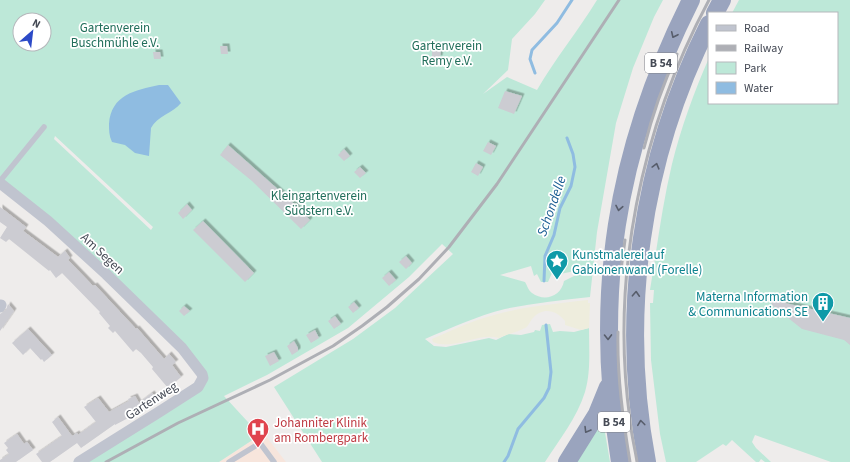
<svg xmlns="http://www.w3.org/2000/svg" width="850" height="462" font-family="'Source Sans 3',sans-serif">
<defs>
<filter id="shadow"><feDropShadow dx="2.5" dy="-2.5" stdDeviation="0" flood-color="#0004"/></filter>
</defs>
<rect width="100%" height="100%" fill="#eeeceb"/>
<path fill="#f7e5dc" d="M260 435H265L286 462H219Z"/>
<path fill="#bde8d8" fill-rule="evenodd" d="M0 0H545L535 14 512 39 508 70 483 94 507 77 537 90C555 59 578 31 597 0H663L654 17 633 68 616 123 597 232 590 297C562 300 533 303 505 309 477 316 451 328 425 339L434 346 446 347 489 338 496 340 508 334 521 335 534 332 535 330 540 331 542 325 550 324 553 332 560 331 574 332 589 328C589 349 591 372 585 392 577 418 559 440 545 462H322L274 387 353 339 395 308 453 254 442 244 409 277 348 328 267 375 224 396 260 435 219 462H73L102 443 126 437 206 374 0 179ZM20 20H44V44H20ZM55 136 153 227 151 230 54 139ZM531 266 534 276 537 274 541 282H548L552 273 560 274 580 270 584 271 564 281C561 297 544 302 532 293 528 290 527 285 525 282L500 275Z
M739 0H850V462H831L755 435 752 442 756 448 771 462H765L761 459 759 462H756L732 440 726 446 723 444 696 462H666L660 434 651 360 650 303H653L654 290H650C657 248 662 206 672 164 681 128 694 92 709 58V103H837V13H732Z
M602 415 610 462H571Z"/>
<path fill="#eeeddd" d="M588 300V303H590L589 328 581 330 565 325V321C556 310 543 307 533 318 530 321 528 327 525 328 518 332 507 334 499 338 477 332 455 351 433 342L432 339C449 332 466 323 484 318 517 307 553 304 588 300Z"/>
<path fill="#8fbce1" d="M159 85H168L181 103C173 113 157 116 151 128L149 156 135 153 125 145 112 142C109 136 109 130 109 124 111 95 135 90 159 85Z"/>
<g fill="none" stroke-linecap="round" stroke-linejoin="round">
<path stroke="#8fbce1" stroke-width="3" d="M535 73 530 59 532 50 557 23 572 0
M544 281 545 256 554 235 560 208 571 186 575 167 573 154 567 138
M504 462 508 456 518 429 544 398 549 388 551 372 546 325"/>
</g>
<path fill="#ccccd2" filter="url(#shadow)" d="M220 46H227L228 54H221Z
M432 50H441L440 58 432 57Z
M153 52H160L161 59H154Z
M505 91 522 96 514 114 498 108Z
M488 142 496 146 491 155 483 151Z
M228 145 290 200 310 220 301 229 252 181 220 155Z
M344 149 350 156 344 161 338 155Z
M476 163 483 167 478 176 471 172Z
M360 167 366 173 360 178 354 172Z
M187 204 192 210 183 219 178 213Z
M0 207 26 227 23 231 58 257 65 251 70 258 68 260 93 286 95 285 136 329 137 328 164 359 169 354 176 362 172 365 181 377 168 388 152 369 153 367 141 353 136 349 133 352 115 331 113 333 108 328 110 326 99 313 100 312 62 273 56 278 50 270 49 271 9 239 6 242 0 238 7 227 0 222Z
M203 221 254 273 245 282 193 230Z
M406 256 412 263 406 269 399 262Z
M389 272 396 280 389 286 382 278Z
M772 300 850 318V345L844 340 802 329 773 306 771 303Z
M354 302 359 308 353 313 348 307Z
M8 304 14 311 0 331V314L6 310Z
M184 306 190 311 184 316 179 311Z
M335 316 341 324 334 329 328 321Z
M28 329 52 355 44 362 42 359 41 360 30 348 23 355 12 343Z
M315 330 319 338 311 343 306 335Z
M294 341 298 348V351L292 355 287 346Z
M274 352 279 361 270 366 265 356Z
M152 393 157 400 145 409 115 425V424L81 448 77 443 50 462H42L36 454 62 436 52 422 58 417 72 436 77 433 78 435 96 422 84 407 98 398 109 412 129 401 128 399 135 396 139 403Z
M17 434 24 444 27 442 33 450 16 462H0V460L9 454 6 450 8 448 4 443Z"/>
<g fill="none" stroke-linecap="round" stroke-linejoin="round">
<path stroke="#c0c4cf" stroke-width="5.5" d="M0 181 44 127
M229 462 260 443 274 462"/>
<path stroke="#c0c4cf" stroke-width="11" d="M0 183 48 221 106 274 182 348 202 374 203 378 198 387 159 412 79 462
M0 307 1 305"/>
<path stroke="#9aa4be" stroke-width="18" d="M715 13 722 0
M567 462 597 414 608 387
M620 462C593 295 615 151 691 0
M647 462C619 314 641 159 709 24"/>
<path stroke="#aeafb5" stroke-width="3" d="M644 148C652 116 663 84 677 54
M621 270 625 240
M618 332C617 376 623 419 630 462
M106 462 178 423 270 380 333 346 362 326 387 307 419 279 449 247 497 184 619 0
M637 462C635 448 631 434 630 420 610 277 641 127 709 0"/>
</g>
<defs><path id="oneway-chevron" d="M-2-3.5L2.5 0L-2 3.5" fill="none" stroke-width="1.6" stroke-linecap="round" stroke-linejoin="round"/></defs>
<g stroke="#575d6b">
<use href="#oneway-chevron" transform="translate(674 35) rotate(115)"/>
<use href="#oneway-chevron" transform="translate(656 166) rotate(-75)"/>
<use href="#oneway-chevron" transform="translate(619 208) rotate(101)"/>
<use href="#oneway-chevron" transform="translate(636 294) rotate(-87)"/>
<use href="#oneway-chevron" transform="translate(608 337) rotate(89)"/>
<use href="#oneway-chevron" transform="translate(641 423) rotate(-97)"/>
<use href="#oneway-chevron" transform="translate(587 430) rotate(121)"/>
</g>
<defs>
<g id="sight-pin" transform="scale(1.15)"><path d="M0 17L-7.5 6A9.5 9.5 0 1 1 7.5 6Z" fill="#0f9aa8" stroke="#fff"/><path d="M0-6L1.8-2.2L6-1.7L2.9 1.2L3.7 5.4L0 3.3L-3.7 5.4L-2.9 1.2L-6-1.7L-1.8-2.2Z" fill="#fff"/></g>
<g id="building-pin" transform="scale(1.15)"><path d="M0 17L-7.5 6A9.5 9.5 0 1 1 7.5 6Z" fill="#0f9aa8" stroke="#fff"/><path d="M-4-6H4V6H1V3H-1V6H-4ZM-2.5-4.3h1.7v1.8h-1.7ZM.8-4.3h1.7v1.8H.8ZM-2.5-1h1.7V.8h-1.7ZM.8-1h1.7V.8H.8Z" fill="#fff"/></g>
<g id="hospital-pin" transform="scale(1.15)"><path d="M0 17L-7.5 6A9.5 9.5 0 1 1 7.5 6Z" fill="#e0444e" stroke="#fff"/><path d="M-5-5h3v3.5h4V-5h3V5h-3V1.5h-4V5h-3Z" fill="#fff"/></g>
</defs>
<g fill-rule="evenodd">
<use href="#sight-pin" x="557" y="261"/>
<use href="#building-pin" x="823" y="303"/>
<use href="#hospital-pin" x="258" y="429"/>
</g>
<g text-anchor="middle" stroke-width="3.5" stroke-linejoin="round" paint-order="stroke">
<g fill="#fff" stroke="#7e8189" stroke-width="1">
<rect x="645" y="53" width="32" height="20" rx="3"/>
<rect x="598" y="412" width="32" height="20" rx="3"/>
</g>
<g font-size="12" font-weight="bold" fill="#464b56">
<text x="661" y="67">B 54</text>
<text x="614" y="426">B 54</text>
</g>
<g font-size="13" fill="#206e5a" stroke="#fff">
<text x="115" y="32">Gartenverein<tspan x="115" dy="15">Buschmühle e.V.</tspan></text>
<text x="447" y="50">Gartenverein<tspan x="447" dy="15">Remy e.V.</tspan></text>
<text x="319" y="200">Kleingartenverein<tspan x="319" dy="15">Südstern e.V.</tspan></text>
</g>
<g font-size="13" fill="#464b56" stroke="#fff">
<text transform="translate(103 253) rotate(43)" y="5">Am Segen</text>
<text transform="translate(151 400) rotate(-33)" y="5">Gartenweg</text>
</g>
<g font-size="13" fill="#0d838f" stroke="#fff" text-anchor="start">
<text x="572" y="259">Kunstmalerei auf<tspan x="572" dy="15">Gabionenwand (Forelle)</tspan></text>
<text x="808" y="301" text-anchor="end">Materna Information<tspan x="808" dy="15">&amp; Communications SE</tspan></text>
</g>
<g font-size="13" fill="#be3a42" stroke="#fff" text-anchor="start">
<text x="274" y="427">Johanniter Klinik<tspan x="274" dy="15">am Rombergpark</tspan></text>
</g>
<g font-size="14" font-style="italic" fill="#1b5e94" stroke="#fff">
<text transform="translate(551 206) rotate(-71)" y="5">Schondelle</text>
</g>
</g>
<rect x="708" y="12" width="130" height="92" fill="#ffffff" stroke="#b5b7bb"/>
<rect x="716" y="25" width="20" height="6" fill="#c0c4cf" stroke="#b5b7bb"/>
<text x="744" y="32" font-size="12" fill="#464b56">Road</text>
<rect x="716" y="45" width="20" height="6" fill="#aeafb5" stroke="#b5b7bb"/>
<text x="744" y="52" font-size="12" fill="#464b56">Railway</text>
<rect x="716" y="62" width="20" height="12" fill="#bde8d8" stroke="#b5b7bb"/>
<text x="744" y="72" font-size="12" fill="#464b56">Park</text>
<rect x="716" y="82" width="20" height="12" fill="#8fbce1" stroke="#b5b7bb"/>
<text x="744" y="92" font-size="12" fill="#464b56">Water</text>
<g transform="translate(32 32) rotate(28)"><circle r="19" fill="#ffffff" stroke="#b5b7bb"/>
<path d="M0-3L7 15L0 10L-7 15Z" fill="#2c4ac7"/>
<text y="-6" font-size="11" font-weight="bold" text-anchor="middle" fill="#464b56">N</text>
</g>
</svg>
